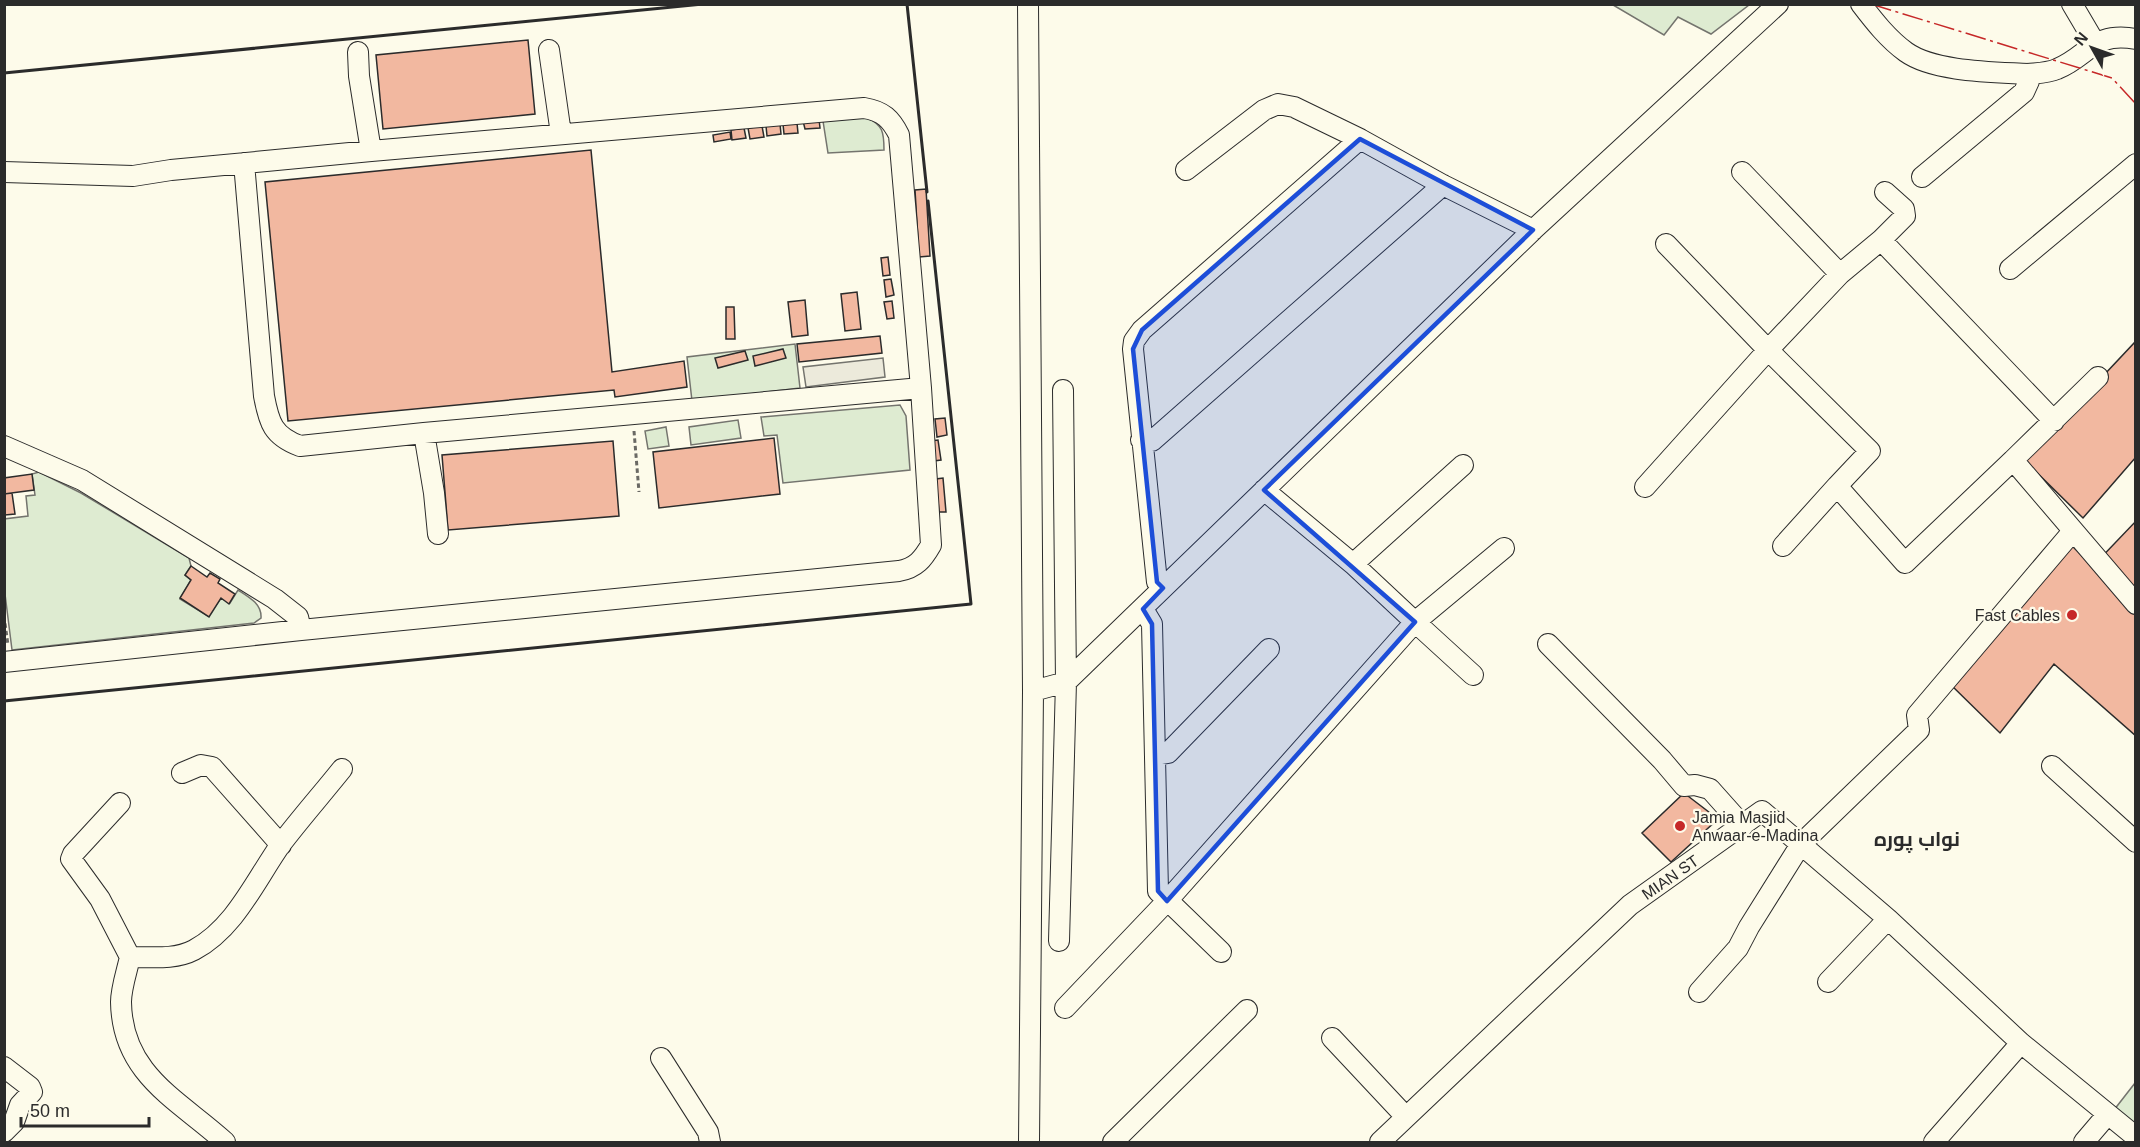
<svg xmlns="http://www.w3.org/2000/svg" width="2140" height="1147" font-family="Helvetica,Cairo,sans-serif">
<rect width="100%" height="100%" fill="#fdfbea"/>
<path fill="#deebd1" stroke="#74746e" stroke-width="1.5" d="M1613 5H1749L1711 34 1678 17 1664 35Z
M866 117C883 125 884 132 884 150L828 153 823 121Z
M795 344 800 388 692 401 687 357Z
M900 405 906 416 910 470 783 483 777 435 764 436 761 417Z
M738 420 741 438 691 445 689 427Z
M666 427 669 446 648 449 645 431Z
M39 472 81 493 189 558 191 566 185 575 191 580 180 599 208 616 221 598 230 603 238 590C249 597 262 604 261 618L254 623 12 650 4 586V519L28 516 26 496 35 495 32 474Z
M2135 1083V1128L2114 1110Z"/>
<path fill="#eceadb" stroke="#74746e" stroke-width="1.5" d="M883 358 885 377 806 387 803 367Z"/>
<path fill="#f2b8a0" stroke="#2b2b2b" stroke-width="1.5" d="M528 40 535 114 383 129 376 55Z
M819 119 820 128 805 129 803 121Z
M797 123 798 133 784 134 783 124Z
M780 124 781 134 767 136 766 126Z
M762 126 764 137 750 139 748 128Z
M744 128 746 138 732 140 731 130Z
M730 132 731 139 714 142 713 135Z
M591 150 612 372 684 361 687 387 615 397 614 390 288 421 265 182Z
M926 189 930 256 919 257 915 190Z
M888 257 890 275 883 276 881 258Z
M891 279 894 295 886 297 884 280Z
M857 292 861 329 845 331 841 294Z
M805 300 808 335 792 337 788 302Z
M892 301 894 318 887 319 884 302Z
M726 307H734L735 339H726Z
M880 336 882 353 799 362 797 344Z
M2136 341V457L2083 518 2024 460Z
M783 349 786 358 755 366 753 356Z
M745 351 748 360 718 368 715 358Z
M945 418 947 435 937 437 935 419Z
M774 438 780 494 659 508 653 452Z
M938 440 941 460 934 461 930 441Z
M613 441 619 516 448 530 442 455Z
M32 474 34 490 4 494V478Z
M943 478 946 512H939L936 479Z
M12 493 15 514 5 515 4 494Z
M2136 521V736L2054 664 2000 733 1949 683 2070 544 2093 566Z
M191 566 207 577 210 573 220 579 218 583 235 594 229 604 221 598 209 617 180 598 191 580 185 575Z
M1684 793 1718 819 1671 862 1642 833Z"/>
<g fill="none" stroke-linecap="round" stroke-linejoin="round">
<g stroke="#2b2b2b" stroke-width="22">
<path id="minor" d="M1028 4 1033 691 1029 1142
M1861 4C1874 21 1888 39 1906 52 1934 72 1994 72 2028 74
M2072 4 2095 43
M549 50 561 134
M358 52 359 76 371 151
M244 163 264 396C269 423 273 436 300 446L424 433 921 388
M1186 170 1264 110 1278 104 1294 107 1360 139 1443 185 1533 230
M4 172 133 176 171 170 371 151 864 108C883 111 891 119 899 135L921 388 931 545C923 559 916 568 899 571L301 630 4 662
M1922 177 2024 92 2029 81 2028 74C2038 73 2048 73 2057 69 2089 56 2093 31 2136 39
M1881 240 2054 421
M1666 244 1768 350 1840 274 1742 172
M2010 269 2136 164
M1840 274 1881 240 1905 216 1904 209 1885 192
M424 433 434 493 438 534
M1141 440 1152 441 1443 185
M4 446 82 480 275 599 298 617 301 630
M2013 460 2098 377
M1645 487 1768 350 1870 451 1837 486
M1264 490 1353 564 1415 622 1504 548
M1783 546 1837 486 1905 563 2013 460 2136 604
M1353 564 1463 465
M1163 588 1157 582 1133 349 1134 341 1142 330 1360 139
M1143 609 1152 624 1158 891 1221 952
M1548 644 1662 760 1684 786 1695 785 1710 789 1743 826
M1033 691 1066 682 1533 230 1778 4
M1156 755 1168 753 1269 649
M2052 766 2136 842
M182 773 201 765 212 767 281 845
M120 803 73 854 71 859 100 899 130 957C127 971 121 988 121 1002 122 1075 179 1100 225 1142
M1059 941 1066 682 1063 390
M130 957C152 957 175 960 194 950 235 928 255 881 281 844 300 819 322 794 342 769
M1828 982 1888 919
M1699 992 1738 948 1749 927 1801 844 1919 730 1917 715 2073 531
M1065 1008 1167 901 1415 622 1473 675
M1332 1038 1406 1117
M661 1058 708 1132 710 1142
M4 1067 30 1087 32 1092 20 1105 14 1122 4 1132
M1113 1142 1247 1010
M1380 1142 1630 905 1762 811 1888 919 2021 1043 2136 1137
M1934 1142 2021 1043
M2084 1142 2107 1115"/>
</g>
<path stroke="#6a6964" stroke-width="3" stroke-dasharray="4.5 3" stroke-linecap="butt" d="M1641 4H1656
M634 431 639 492
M4 616 8 645"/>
<use href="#minor" stroke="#fdfbea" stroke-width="20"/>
<path stroke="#2b2b2b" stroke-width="3" d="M907 4 927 192
M4 73 703 4
M4 701 971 604 928 201"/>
<path stroke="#c62828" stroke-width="1.5" stroke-dasharray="21 4.5 3 4.5" stroke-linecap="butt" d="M1871 4 2112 78 2136 104"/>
</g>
<path fill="#1d4ed8" fill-opacity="0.2" stroke="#1d4ed8" stroke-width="4.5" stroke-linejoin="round" d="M1360 139 1533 230 1264 490 1415 622 1167 901 1158 891 1152 624 1143 609 1163 588 1157 582 1133 349 1142 330Z"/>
<g fill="#c62828" stroke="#fdfbea" stroke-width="2">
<circle cx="2072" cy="615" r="6"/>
<circle cx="1680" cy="826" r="6"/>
</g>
<g text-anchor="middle" stroke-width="4.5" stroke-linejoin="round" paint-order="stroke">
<g font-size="16" fill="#2b2b2b" stroke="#fdfbea" text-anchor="end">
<text x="2060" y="621">Fast Cables</text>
<text x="1692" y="823" text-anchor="start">Jamia Masjid<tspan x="1692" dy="18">Anwaar-e-Madina</tspan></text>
</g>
<g font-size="16" fill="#2b2b2b" stroke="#fdfbea">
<text transform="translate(1670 877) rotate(-35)" y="6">MIAN ST</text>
</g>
<g font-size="20" font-weight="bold" fill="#2b2b2b" stroke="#fdfbea">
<text x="1917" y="846">نواب پورہ</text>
</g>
</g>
<rect width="2140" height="1147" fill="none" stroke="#2b2b2b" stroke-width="12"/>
<g transform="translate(2092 48) rotate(310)" stroke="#fdfbea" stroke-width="4.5" paint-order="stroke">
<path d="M0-4.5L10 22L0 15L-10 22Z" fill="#2b2b2b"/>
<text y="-9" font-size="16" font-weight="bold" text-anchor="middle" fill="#2b2b2b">N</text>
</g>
<path d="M21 1117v9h128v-9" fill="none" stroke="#2b2b2b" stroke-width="3"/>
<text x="30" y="1117" font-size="18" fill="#2b2b2b" stroke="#fdfbea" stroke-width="4.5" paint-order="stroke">50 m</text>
</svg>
